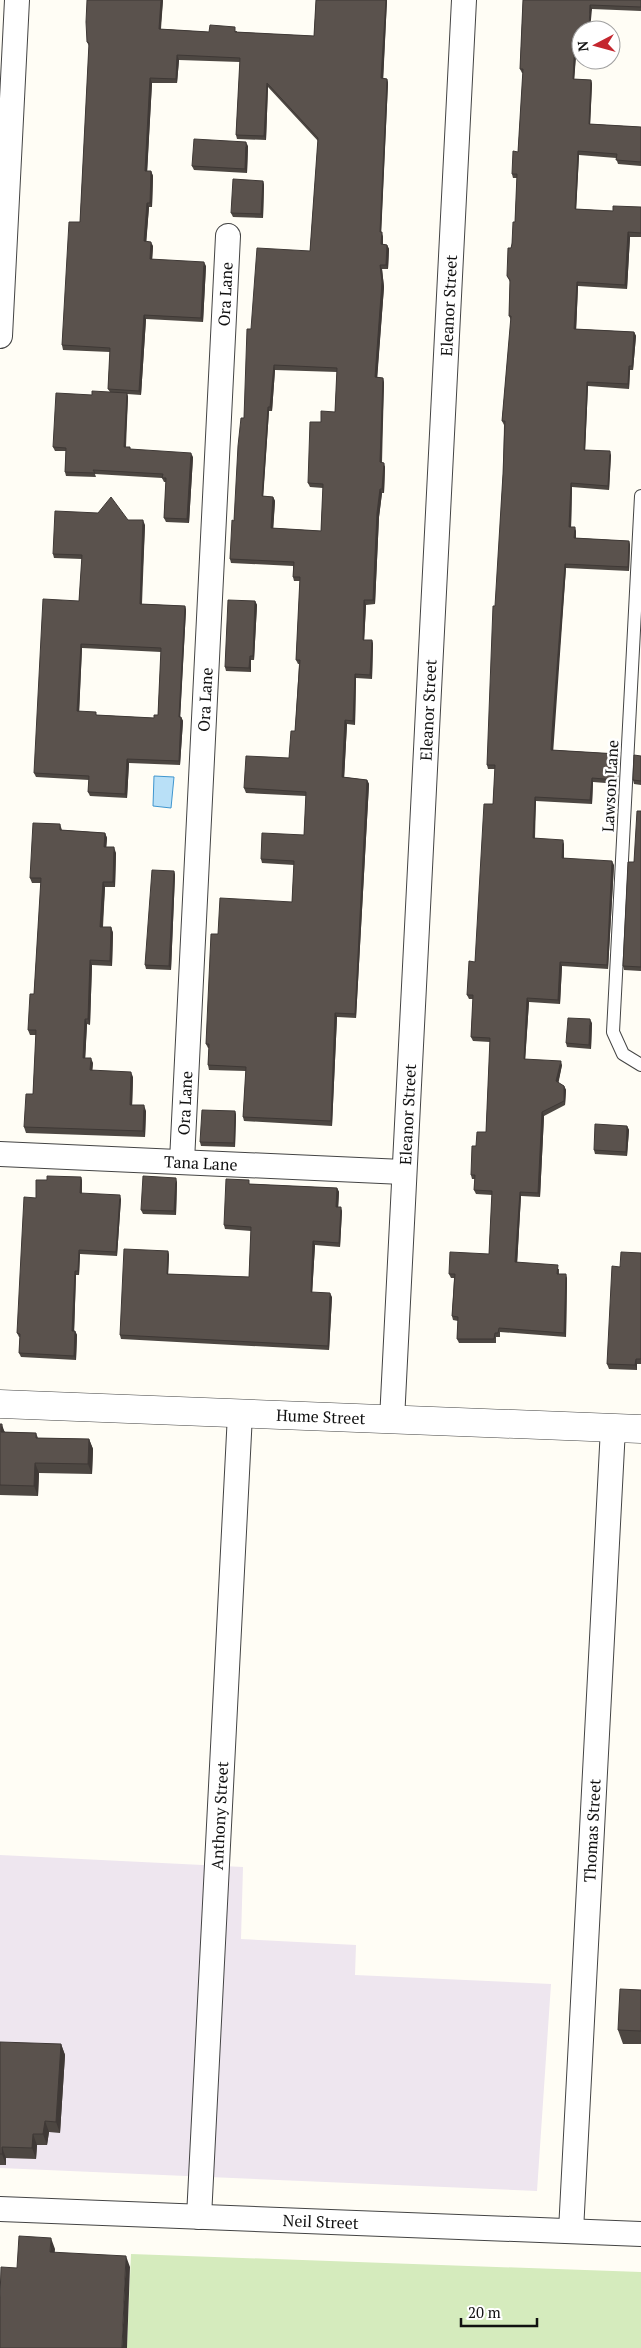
<svg xmlns="http://www.w3.org/2000/svg" width="641" height="2348" font-family="'PT Serif',serif">
<rect width="100%" height="100%" fill="#fffdf5"/>
<path fill="#eee6ef" d="M0 1855 243 1867 241 1939 356 1945 355 1975 551 1984 537 2191 0 2168Z"/>
<path fill="#d5ebbd" d="M131 2254 641 2272V2348H127Z"/>
<path fill="#b9e0f7" stroke="#3f96cf" d="M154 776 174 777 171 808 153 806Z"/>
<g fill="none" stroke-linecap="round" stroke-linejoin="round">
<g stroke="#444" stroke-width="14">
<path id="service" d="M641 496 613 1032 623 1054 641 1065"/>
</g>
<g stroke="#444" stroke-width="26">
<g id="minor">
<path d="M0 336 17 0"/>
<path id="s1" d="M0 1154 403 1172"/>
<path id="s2" d="M182 1161 228 236"/>
<path id="s3" d="M392 1420 464 0"/>
<path id="s4" d="M0 2209 641 2234"/>
<path id="s5" d="M199 2217 240 1414"/>
<path id="s6" d="M571 2231 613 1428"/>
</g>
</g>
<g stroke="#444" stroke-width="29">
<g id="tertiary">
<path id="s7" d="M0 1404 641 1429"/>
</g>
</g>
<use href="#service" stroke="#fff" stroke-width="12"/>
<use href="#minor" stroke="#fff" stroke-width="24"/>
<use href="#tertiary" stroke="#fff" stroke-width="28"/>
</g>
<path fill="#4d4742" fill-rule="evenodd" d="M163 0 161 29 209 32 237 31V32L314 36 316 0H387L383 78 387 79 388 83 381 232 383 237V244L387 245 389 249 388 269H382L384 287 377 377 383 378 384 383 382 463 385 467 384 493H382L379 517 375 604 366 605 364 640H372L373 644 372 679 356 678 355 725 347 724 344 777 367 780 369 784 356 1018 337 1017 332 1126 244 1121 243 1117 246 1071 209 1070 208 1065 209 1048H208L206 1044 218 934 292 902 294 865 262 863 261 859 304 835 306 796 246 793 244 788 289 758 295 731 299 664H298L296 660 300 581H294L293 577V566L231 563 230 559 234 521 244 418 251 329 310 251 318 141 268 87 266 140 237 139 236 135 240 62 179 60 177 83H152L147 171H151L153 176 152 207H149L146 242 153 246 152 259 206 266 203 322 146 319 141 395 127 394 128 397 126 447 131 449 193 457 189 523 166 522 164 518 166 482H164L162 478 95 474 96 477 66 476 65 472 66 451H55L53 447 92 395 110 392 108 389 110 352 63 350 62 345 80 222 89 46 87 42ZM275 370 337 372 335 412 321 422 308 483 310 487 323 488 321 531 273 528 275 501 273 497 263 496 269 411H272Z
M523 0H641V11L592 9 581 30V42H577L574 79 591 80 592 84 590 124 641 127V166L618 164 616 158 579 155 576 209 613 211 641 207V237H630L627 289 578 286 576 329 634 332 636 336 633 370H630L629 389 588 386 585 450 611 455 609 490 572 487 571 527 576 531V538L629 541 630 545 629 571 566 568 553 736V750L618 754 619 758 618 784 593 782 592 804 536 801 535 838 564 844V858L614 865 608 969 562 966 560 1004 529 1002 525 1059 562 1065 558 1083 564 1086 566 1090 565 1105 544 1116 540 1197 521 1196 517 1262 559 1269V1274L567 1278 566 1337 500 1332V1337H496V1343H459L457 1339 458 1321 453 1320 452 1316 454 1278H451L449 1274 489 1254 492 1195 476 1194 474 1190 475 1179H472L471 1175 476 1146 486 1132 490 1042 473 1041 471 1037 473 999H469L467 995 475 962 493 804 495 769H488L487 765 503 474 504 425 502 421 511 320 509 316 510 282 507 276 515 222 517 178H513L512 174 518 152 523 73H522L520 69Z
M248 146 247 173 194 170 192 166Z
M263 181 264 185 263 218 233 217 231 213Z
M128 520 145 525 142 604 185 606 186 610 180 717H181L183 721 180 765 129 763 127 798 90 796 88 792 89 780 36 777 34 773 79 601 82 559 54 558 53 554ZM82 648 161 652 158 715 154 718 97 715 79 711Z
M255 601 257 605 254 660H251V672L226 671 225 667Z
M641 756V785L634 784 633 780Z
M641 811V971L624 970 623 966 634 862Z
M60 824 62 830 105 833 107 838 106 847 116 853 115 887H105L103 927H111L113 933 112 966 92 965 90 1025 87 1024 85 1058 93 1063 92 1070 133 1077 132 1105 146 1111 145 1137 26 1133 24 1127 33 1094 36 1035H30L28 1030 34 994 41 883H32L30 878Z
M174 871 175 875 171 970 146 969 145 965Z
M592 1023 591 1049 567 1047 566 1043Z
M235 1111 236 1115 235 1147 201 1146 200 1142Z
M627 1126 629 1130 627 1156 595 1154 594 1150Z
M81 1177 82 1181V1194L121 1199 117 1256 80 1254 79 1275H76L74 1331H75L77 1335 76 1360 21 1357 19 1353 20 1337H19L17 1333 36 1198 47 1180Z
M177 1182 176 1215 143 1214 141 1210Z
M250 1184 337 1188 339 1192 338 1207 342 1211 340 1247 315 1245 312 1293 332 1297 329 1350 121 1339 120 1335 168 1251 169 1255 168 1274 249 1277 251 1231 225 1229 224 1225Z
M641 1253V1364H637V1370L609 1369 607 1364 620 1267Z
M0 1424 5 1432 36 1433 38 1438 89 1439 93 1449 92 1474 39 1473 38 1496 0 1495Z
M641 1990V2044H623L618 2030Z
M61 2044 65 2055 60 2133 49 2132 47 2145H37L36 2159 6 2158V2165H0V2048Z"/>
<path fill="#3f3936" d="M161 0H163L160 34 159 29Z
M386 0H387L383 83 381 78Z
M590 5 592 9 590 30H589Z
M575 38 577 42 574 83 573 79Z
M177 55 179 60 177 83 176 79Z
M150 78 152 83 147 175 145 171Z
M387 79 388 83 381 237 380 232Z
M591 80 592 84 590 128 589 124Z
M267 83 268 87 266 140 264 136Z
M246 142 248 146 247 173 245 169Z
M578 151 579 155 576 213 575 209Z
M151 171 153 176 152 207 150 203Z
M263 181 264 185 263 218 261 214Z
M147 203 149 207 146 246 144 241Z
M382 232 383 237V249L381 244Z
M628 232 630 237 627 289 625 285Z
M151 242 153 246 152 263 150 259Z
M387 245 389 249 388 269 386 265Z
M204 262 206 266 203 322 201 318Z
M380 265 382 269 384 287 377 381 375 377Z
M577 282 578 286 576 333 574 329Z
M144 315 146 319 141 395 139 391Z
M634 332 636 336 633 370 632 366Z
M274 365 275 370 272 411 270 407Z
M629 366 630 370 629 389 628 384Z
M383 378 384 383 381 467 380 462Z
M587 382 588 386 585 454 584 450Z
M127 393 128 397 125 451 124 447Z
M268 407 269 411 263 500 262 496Z
M610 451 611 455 609 490 608 486Z
M191 453 193 457 189 523 187 519Z
M384 463 385 467 384 493 382 489Z
M571 483 572 487 571 531 569 527Z
M380 489 382 493 379 517 375 604 373 600 377 513Z
M273 497 275 501 273 533 271 528Z
M143 520 145 525 141 608 140 604Z
M575 527 576 531V542L574 538Z
M629 541 630 545 629 571 628 567Z
M565 564 566 568 553 754 551 750 552 732Z
M364 600 366 605 364 644 363 640Z
M255 601 257 605 254 660 253 656Z
M185 606 186 610 180 721 179 717Z
M372 640 373 644 372 679 370 675Z
M81 644 82 648 79 715 77 711Z
M250 656 251 660V672L249 668Z
M355 674 356 678 355 725 353 721Z
M181 717 183 721 180 765 179 761Z
M345 720 347 724 344 781 342 777Z
M618 754 619 758 618 784 616 780Z
M127 759 129 763 127 798 125 794Z
M592 778 593 782 592 804 590 800Z
M367 780 369 784 356 1018 355 1014Z
M535 797 536 801 534 842 533 838Z
M105 833 107 838 106 852 104 847Z
M563 840 564 844V862L562 858Z
M114 847 116 853 115 887 113 882Z
M612 861 614 865 608 969 607 965Z
M174 871 175 875 171 970 169 966Z
M103 882 105 887 102 932 100 927Z
M111 927 113 933 112 966 110 961Z
M90 960 92 965 90 1025 88 1019Z
M560 962 562 966 560 1004 558 1000Z
M527 998 529 1002 525 1063 524 1059Z
M335 1013 337 1017 332 1126 331 1121Z
M85 1019 87 1024 85 1063 83 1058Z
M590 1019 592 1023 591 1049 589 1045Z
M91 1058 93 1063 92 1075 90 1070Z
M561 1061 562 1065 558 1085 556 1081Z
M131 1072 133 1077 132 1110 130 1105Z
M564 1086 566 1090 565 1105 564 1101Z
M144 1105 146 1111 145 1137 143 1131Z
M235 1111 236 1115 235 1147 234 1143Z
M542 1112 544 1116 540 1197 538 1193Z
M627 1126 629 1130 627 1156 626 1152Z
M81 1177 82 1181 81 1198 80 1193Z
M176 1178 177 1182 176 1215 174 1211Z
M337 1188 339 1192 338 1211 336 1207Z
M520 1192 521 1196 517 1266 515 1262Z
M120 1195 121 1199 117 1256 116 1252Z
M341 1207 342 1211 340 1247 339 1243Z
M313 1241 315 1245 312 1296 311 1292Z
M79 1250 80 1254 79 1275 78 1271Z
M168 1251 169 1255 168 1278 167 1274Z
M75 1271 76 1275 74 1335 72 1331Z
M566 1274 567 1278 566 1337 564 1333Z
M330 1293 332 1297 329 1350 328 1346Z
M75 1331 77 1335 76 1360 74 1356Z
M636 1359 637 1364V1370L635 1365Z
M2 1424 5 1434 1 1432Z
M89 1439 93 1449 92 1474 88 1464Z
M35 1463 39 1473 38 1496 34 1486Z
M61 2044 65 2055 60 2133 56 2122Z
M45 2121 49 2132 47 2145 43 2134Z
M33 2134 37 2145 36 2159 32 2148Z
M2 2147 6 2158V2165L2 2154Z
M51 2238 55 2249 54 2263 50 2252Z
M126 2256 130 2267 127 2348H122Z"/>
<path fill="#5a524d" stroke="#3f3936" fill-rule="evenodd" d="M87 0H161L159 29 209 32 210 25 235 27V32L314 36 316 0H386L381 78 387 79 380 232H382L381 244 387 245 386 265H380L382 282 375 377 383 378 380 462 384 463 382 489H380L377 513 373 600H364L363 640H372L370 675 355 674 353 721 345 720 342 777 367 780 355 1014 335 1013 331 1121 243 1117 246 1067 208 1065 209 1044H206L211 934H218L220 898 292 902 294 861 261 859 262 833 304 835 306 792 244 788 246 756 289 758 291 731H295L300 660H296L300 577H293L294 562 230 559 232 520 234 521 238 446 241 418H244L247 329H251L257 248 310 251 318 138 267 83 264 136 236 135 240 58 177 55 176 79 150 78 145 171H151L150 203H147L144 241 151 242 150 259 204 262 201 318 144 315 139 391 108 389 110 348 62 345 69 222H80L89 43 87 42 86 22ZM274 365 337 368 335 412 321 411V422H310L308 483 323 484 321 531 271 528 273 497 262 496 268 407H270Z
M523 0H641V7L590 5 589 30H581V38H575L573 79 591 80 589 124 641 127V162L616 160 617 154 578 151 575 209 613 211V206L641 207V233L628 232 625 285 577 282 574 329 634 332 632 366H629L628 384 587 382 584 450 610 451 608 486 571 483 569 527H575L574 538 629 541 628 567 565 564 552 732 551 750 618 754 616 780 592 778 590 800 535 797 533 838 563 840 562 858 612 861 607 965 560 962 558 1000 527 998 524 1059 561 1061 556 1081 564 1086V1101L542 1112 538 1193 520 1192 515 1262 558 1265 557 1274H566L564 1333 499 1328 498 1333H495L494 1339H457L458 1317 452 1316 455 1274H449L450 1252 489 1254 492 1191 474 1190 475 1175H471L472 1146H476L477 1132H486L490 1038 471 1037 473 995H467L469 961 475 962 484 804H493L495 765H487L493 606H495L503 474 505 421H502L511 316H509L510 280 507 276 508 248H511L512 244 513 222H515L517 174H512L513 151 518 152 523 69H520Z
M194 139 246 142 245 169 192 166Z
M233 179 263 181 261 214 231 213Z
M92 391 127 393 124 447H130V449L191 453 187 519 164 518 166 478H162L163 474 93 470 95 473 65 472 66 448 53 447 56 393 92 395Z
M111 497 128 520H143L140 604 185 606 179 717H181L179 761 127 759 125 794 88 792 89 776 34 773 43 599 79 601 82 555 53 554 55 511 98 513ZM81 644 161 648 158 715H154V718L96 715V712L77 711Z
M228 600 255 601 253 656H250L249 668 225 667Z
M634 755 641 756V781L633 780Z
M637 811H641V967L623 966 628 862H634Z
M33 823 60 824V830L105 833 104 847H114L113 882H103L100 927H111L110 961 90 960 88 1019H85L83 1058H91L90 1070 131 1072 130 1105H144L143 1131 24 1127 26 1094H33L36 1030H28L30 994H34L41 878H30Z
M152 870 174 871 169 966 145 965Z
M568 1018 590 1019 589 1045 566 1043Z
M202 1110 235 1111 234 1143 200 1142Z
M595 1124 627 1126 626 1152 594 1150Z
M47 1176 81 1177 80 1193 120 1195 116 1252 79 1250 78 1271H75L72 1331H75L74 1356 19 1353 20 1334 17 1333 24 1197 36 1198V1180H47Z
M143 1176 176 1178 174 1211 141 1210Z
M226 1179 249 1180V1184L337 1188 336 1207H341L339 1243 313 1241 311 1292 330 1293 328 1346 120 1335 124 1249 168 1251 167 1274 249 1277 251 1227 224 1225Z
M621 1252 641 1253V1359H636L635 1365 607 1364 612 1266 620 1267Z
M0 1424H2L1 1432 36 1433V1438L89 1439 88 1464 35 1463 34 1486 0 1485Z
M620 1989 641 1990V2031L618 2030Z
M0 2042 61 2044 56 2122 45 2121 43 2134H33L32 2148 2 2147V2154H0Z
M19 2236 51 2238 50 2252 126 2256 122 2348H0V2298L1 2267 17 2268Z"/>
<g text-anchor="middle" stroke-width="5" stroke-linejoin="round" paint-order="stroke">
<g font-size="16" fill="#111" stroke="#fff">
<text dy="6" stroke="none"><textPath href="#s2" startOffset="868">Ora Lane</textPath></text>
<text dy="6" stroke="none"><textPath href="#s3" startOffset="1116">Eleanor Street</textPath></text>
<text dy="6" stroke="none"><textPath href="#s2" startOffset="462">Ora Lane</textPath></text>
<text dy="6" stroke="none"><textPath href="#s3" startOffset="711">Eleanor Street</textPath></text>
<text transform="translate(610 786) rotate(-87)" y="6">Lawson Lane</text>
<text dy="6" stroke="none"><textPath href="#s2" startOffset="58">Ora Lane</textPath></text>
<text dy="6" stroke="none"><textPath href="#s3" startOffset="306">Eleanor Street</textPath></text>
<text dy="6" stroke="none"><textPath href="#s1" startOffset="201">Tana Lane</textPath></text>
<text dy="6" stroke="none"><textPath href="#s7" startOffset="321">Hume Street</textPath></text>
<text dy="6" stroke="none"><textPath href="#s5" startOffset="402">Anthony Street</textPath></text>
<text dy="6" stroke="none"><textPath href="#s6" startOffset="401">Thomas Street</textPath></text>
<text dy="6" stroke="none"><textPath href="#s4" startOffset="321">Neil Street</textPath></text>
</g>
</g>
<g transform="translate(596 45) rotate(264)"><circle r="24" fill="#ffffff" stroke="#a0a0a0"/>
<path d="M0-4L9 19L0 12L-9 19Z" fill="#c4262e"/>
<text y="-8" font-size="14" font-weight="bold" text-anchor="middle" fill="#111111">N</text>
</g>
<path d="M461 2318v8h76v-8" fill="none" stroke="#111111" stroke-width="2.5"/>
<text x="468" y="2318" font-size="15" fill="#111111" stroke="#ffffff" stroke-width="4" paint-order="stroke">20 m</text>
</svg>
